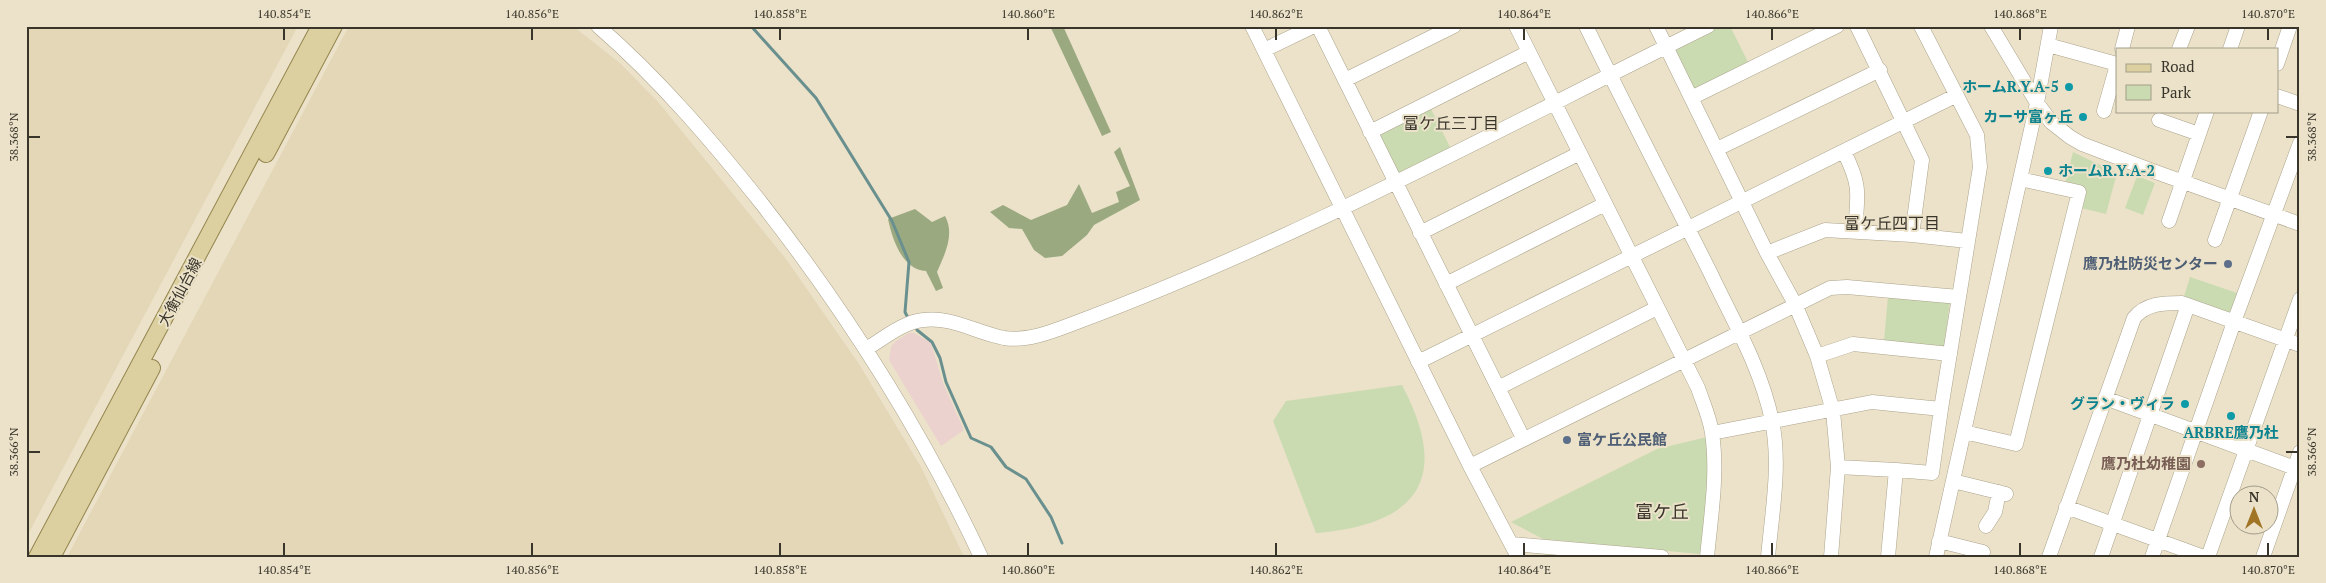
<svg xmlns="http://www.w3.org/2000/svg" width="2326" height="583" font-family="'PT Serif','Noto Sans JP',serif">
<rect width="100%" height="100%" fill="#ebe2c9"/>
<path fill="#ecd2ce" d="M909 333H914L931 343 943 383 964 430 941 446 889 360 891 347 896 341Z"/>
<path fill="#e3d7b7" d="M26 26H298L26 538Z
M349 26H573L621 64 659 103 786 259 859 364 921 467 964 557H67Z"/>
<path fill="#cbdbb1" d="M1717 26H1730L1749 64 1697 92 1690 89 1673 53 1676 45Z
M1430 107 1452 151 1399 174 1377 137 1380 131Z
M2073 152 2117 173 2106 214 2081 208 2065 184Z
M2137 176 2155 183 2143 215 2125 208Z
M2190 277 2243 295 2234 322 2182 303Z
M1888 296 1950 301 1944 347 1884 341Z
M1402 385C1452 479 1417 525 1316 533L1273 421 1286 401Z
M1707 437 1710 481 1704 549 1699 554 1543 539 1511 522 1657 449Z"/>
<path fill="#9aa980" d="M1050 26H1063L1111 132 1102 136Z
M1120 147 1140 200 1094 225 1087 235 1062 256 1045 258 1034 250 1022 229 1009 228 990 212 1003 205 1031 220 1067 205 1079 184 1092 213 1119 202 1116 192 1130 186 1114 152Z
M915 209 932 222 945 216C955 234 945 254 937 272L943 288 936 291 926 271C902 270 892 238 888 219Z"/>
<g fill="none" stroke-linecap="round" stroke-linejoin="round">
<path stroke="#69908e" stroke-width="3" d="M751 26 816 98 892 221 909 262 905 312 907 316
M917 330 932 342 940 358 946 382 971 438 991 447 1006 467 1026 479 1051 517 1062 543"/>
<g stroke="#aca38c" stroke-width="15">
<path id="minor" d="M598 26C659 79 712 141 762 204 847 313 922 431 981 557
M1252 26 1470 466 1518 557
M1318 26 1523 438
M1516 26 1698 388C1703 403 1710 418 1712 433 1718 473 1711 516 1707 557
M1586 26C1626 108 1668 189 1709 270 1732 319 1761 367 1772 421 1781 465 1772 512 1768 557
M1656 26 1767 253 1795 304 1817 356 1833 411 1838 467 1831 557
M1857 26 1922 160 1912 235 1967 241
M1991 26 2037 103 2051 122 2070 137 2082 144 2153 171 2300 224
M2048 45 2117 64
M2122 49 2128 26
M2179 49 2188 26
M2230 49 2238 26
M1264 50 1314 26
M2277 64 2290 26
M1345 80 1454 26
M2277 96 2300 104
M1691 98 1837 26
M2104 111 2117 65
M2159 120 2199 134
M1370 132 1529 52
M1717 149 1880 70
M1844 152C1861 185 1858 194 1855 230
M2169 221 2207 111
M1420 233 1580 153
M2215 240 2261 111
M1767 253 1825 230 1912 235
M1446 284 1605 204
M866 349C883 339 903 322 923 320 951 316 977 333 1004 338 1029 342 1056 330 1080 321 1297 240 1501 128 1708 26
M1817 356 1853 344 1950 354
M1418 362 1955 96
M1498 388 1657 308
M2105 398 2300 470
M1964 432 2016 444 2079 192 2020 179
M1712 433 1872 402 1941 409 1980 167 1977 135 1921 26
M1470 466 1830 288 1847 287 1959 297
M1838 467 1896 470
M1953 481 2006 494
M2066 507 2204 557
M1986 526 1995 512 1999 492
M1939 541 1983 552
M1512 544 1662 557
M1888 557 1896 470 1932 473 1941 409
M1936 557 2037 103 2051 26
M2049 557 2134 318C2146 303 2164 303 2182 303L2300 345
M2101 557 2188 305
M2152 557 2234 322 2300 143
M2208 557 2300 299
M2263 557 2300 452"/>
</g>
<g stroke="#93854d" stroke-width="18">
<path id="major" d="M266 154 334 26
M37 557 320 26
M52 557 152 368"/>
</g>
<use href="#minor" stroke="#fff" stroke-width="14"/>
<use href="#major" stroke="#dcd0a0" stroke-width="16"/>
</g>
<path fill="none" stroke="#39352b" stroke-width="2" d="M284 28V40M532 28V40M780 28V40M1028 28V40M1276 28V40M1524 28V40M1772 28V40M2020 28V40M2268 28V40M28 137H40M2286 137H2298M28 452H40M2286 452H2298M284 543V556M532 543V556M780 543V556M1028 543V556M1276 543V556M1524 543V556M1772 543V556M2020 543V556M2268 543V556"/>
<g fill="#0f9aa8" stroke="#ebe2c9" stroke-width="2">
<circle cx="2069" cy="87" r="5"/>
<circle cx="2083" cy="117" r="5"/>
<circle cx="2048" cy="171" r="5"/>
<circle cx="2185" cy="404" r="5"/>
<circle cx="2231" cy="416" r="5"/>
</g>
<g fill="#5c6f8a" stroke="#ebe2c9" stroke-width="2">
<circle cx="2228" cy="264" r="5"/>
<circle cx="1567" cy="440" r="5"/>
</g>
<circle fill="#8d6e63" stroke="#ebe2c9" stroke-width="2" cx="2201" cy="464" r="5"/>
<g text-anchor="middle" stroke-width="4" stroke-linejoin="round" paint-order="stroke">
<g font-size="15" font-weight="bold" fill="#0d838f" stroke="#ebe2c9" text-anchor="end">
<text x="2059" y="92">ホームR.Y.A-5</text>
<text x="2073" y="122">カーサ富ヶ丘</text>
<text x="2058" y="176" text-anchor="start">ホームR.Y.A-2</text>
<text x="2175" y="409">グラン・ヴィラ</text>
<text x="2231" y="438" text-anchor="middle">ARBRE鷹乃杜</text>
</g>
<g font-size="15" font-weight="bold" fill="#4e5e75" stroke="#ebe2c9" text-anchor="end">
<text x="2218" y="269">鷹乃杜防災センター</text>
<text x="1577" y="445" text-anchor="start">富ケ丘公民館</text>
</g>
<g font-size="15" fill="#39352b" stroke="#ebe2c9">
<text transform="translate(180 292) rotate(-62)" y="5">大衡仙台線</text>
</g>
<g font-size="15" font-weight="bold" fill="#785e54" stroke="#ebe2c9" text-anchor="end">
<text x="2191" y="469">鷹乃杜幼稚園</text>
</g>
<g font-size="16" fill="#39352b" stroke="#ebe2c9">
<text x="1451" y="129">富ケ丘三丁目</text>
<text x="1892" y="229">富ケ丘四丁目</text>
</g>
<g font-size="18" fill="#39352b" stroke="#ebe2c9">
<text x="1662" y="518">富ケ丘</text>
</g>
</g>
<rect width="2326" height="583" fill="none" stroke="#ebe2c9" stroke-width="55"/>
<rect x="2116" y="48" width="162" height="65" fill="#ebe2c9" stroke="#a49d8a"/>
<rect x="2126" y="64" width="25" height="8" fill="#dcd0a0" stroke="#a49d8a"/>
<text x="2161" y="72" font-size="15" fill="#39352b">Road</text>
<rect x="2126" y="85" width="25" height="15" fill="#cbdbb1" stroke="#a49d8a"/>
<text x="2161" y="98" font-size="15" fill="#39352b">Park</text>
<g transform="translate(2254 510)"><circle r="24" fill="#ebe2c9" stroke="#a49d8a"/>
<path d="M0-4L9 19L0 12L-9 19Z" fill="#a17526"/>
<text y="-8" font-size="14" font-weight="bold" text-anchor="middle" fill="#39352b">N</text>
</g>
<rect x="28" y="28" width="2270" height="528" fill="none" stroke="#39352b" stroke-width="2"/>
<g font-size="12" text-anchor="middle" fill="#39352b">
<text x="284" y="18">140.854°E</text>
<text x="532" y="18">140.856°E</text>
<text x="780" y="18">140.858°E</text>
<text x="1028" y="18">140.860°E</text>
<text x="1276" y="18">140.862°E</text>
<text x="1524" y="18">140.864°E</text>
<text x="1772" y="18">140.866°E</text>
<text x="2020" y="18">140.868°E</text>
<text x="2268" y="18">140.870°E</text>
<text transform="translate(14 137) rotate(-90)" y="4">38.368°N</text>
<text transform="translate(2312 137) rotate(-90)" y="4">38.368°N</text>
<text transform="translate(14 452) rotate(-90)" y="4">38.366°N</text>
<text transform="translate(2312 452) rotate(-90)" y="4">38.366°N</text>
<text x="284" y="574">140.854°E</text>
<text x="532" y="574">140.856°E</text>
<text x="780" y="574">140.858°E</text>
<text x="1028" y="574">140.860°E</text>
<text x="1276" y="574">140.862°E</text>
<text x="1524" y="574">140.864°E</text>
<text x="1772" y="574">140.866°E</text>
<text x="2020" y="574">140.868°E</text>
<text x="2268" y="574">140.870°E</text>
</g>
</svg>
